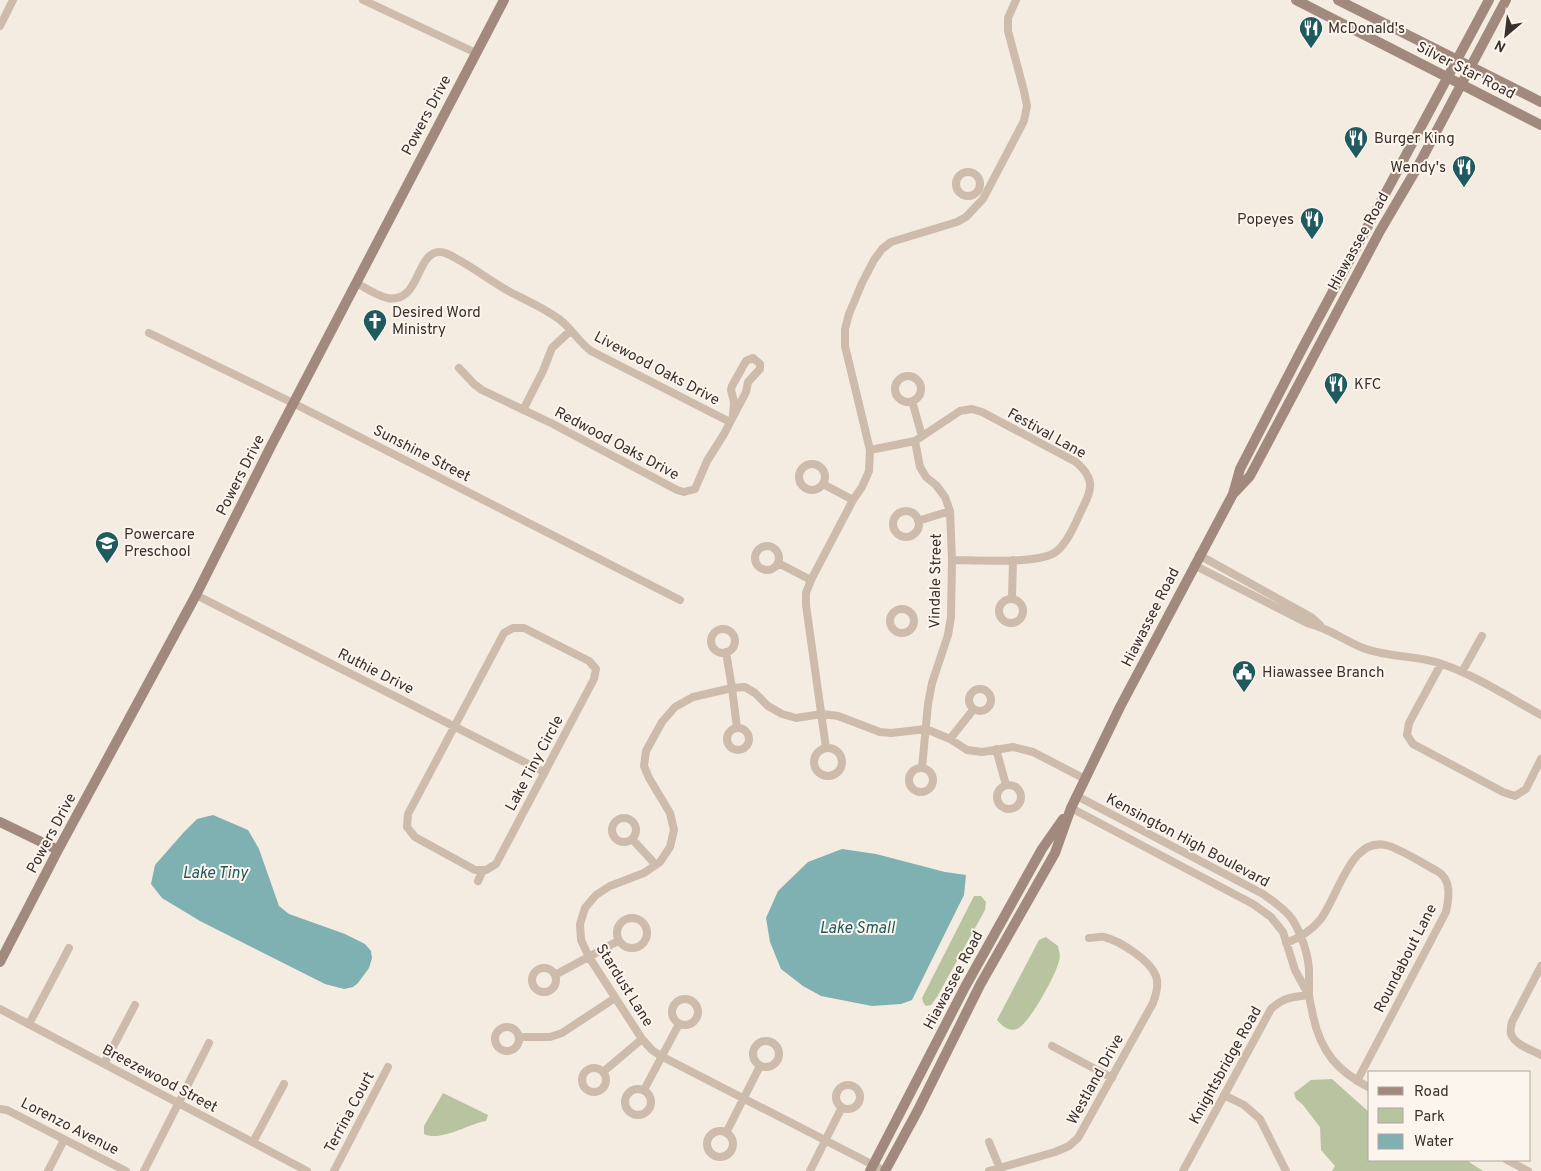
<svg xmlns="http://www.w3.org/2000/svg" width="1541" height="1171" font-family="Overpass,sans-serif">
<rect width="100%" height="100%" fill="#f4ebe1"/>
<path fill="#b8c4a0" d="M974 896H981L986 902 985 910 937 997 931 1005 926 1006 923 1002 922 998Z
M1046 937 1058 946C1059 951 1061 956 1059 961 1056 975 1029 1024 1017 1029 1009 1032 1002 1026 997 1020L1039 940Z
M1332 1079 1370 1113V1160H1466L1483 1171H1332L1335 1166 1321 1150 1320 1127 1303 1105 1296 1099 1294 1093 1311 1080Z
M443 1093 488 1115 486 1121C468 1124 441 1142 424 1134V1126Z"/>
<path fill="#7fb0b2" d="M213 815 248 830 259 849 279 906 289 914 345 934 365 944 371 951 372 958 369 968 358 983 353 987 344 989 325 984 200 921 162 898 151 884 155 865 184 832 197 819Z
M842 849 876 854 945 872 966 875 964 895 912 1000 901 1004 872 1006 821 996 803 986 781 969 770 942 766 918 778 891 808 862Z"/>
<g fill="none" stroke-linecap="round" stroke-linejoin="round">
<path stroke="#cdbbac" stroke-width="8" d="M363 0 476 53
M0 26 13 0
M956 184a12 12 0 1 1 24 0a12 12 0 1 1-24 0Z
M356 283C366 288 376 295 387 298 421 304 415 252 440 252 446 252 452 256 457 259 476 269 493 283 512 293 528 301 544 308 559 319 571 328 579 342 591 351L730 422
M149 333 293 403 680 600
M459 368 474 384 482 390 553 424 677 490 684 492 695 489 707 461 724 434 746 392 748 382 760 369V364L753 358 746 361 732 386 731 390 734 402 733 416
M895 389a13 13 0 1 1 26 0a13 13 0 1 1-26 0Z
M912 401 922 436
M523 410 543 371 552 348 570 331
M915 441 920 467 926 477 936 485 945 497 950 511 952 560 951 617 948 635 932 683 928 704 922 768
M870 450 915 441 960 411 972 409 982 412 1076 462C1092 476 1094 486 1084 505 1077 519 1069 541 1057 551 1042 565 974 560 952 560
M799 477a13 13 0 1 1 26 0a13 13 0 1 1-26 0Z
M823 484 853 500
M893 524a13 13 0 1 1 26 0a13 13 0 1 1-26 0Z
M918 521 950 511
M755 558a12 12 0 1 1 24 0a12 12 0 1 1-24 0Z
M1199 555 1311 617 1320 625
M778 563 811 580
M1194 565 1307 623C1329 628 1343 640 1363 648 1389 658 1417 655 1442 664 1475 675 1510 698 1541 715
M196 595 544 772
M1012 598 1013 560
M999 611a12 12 0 1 1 24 0a12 12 0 1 1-24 0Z
M890 621a12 12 0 1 1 24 0a12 12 0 1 1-24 0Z
M513 628H524L589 661 596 669 594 679 496 864 486 870H475L415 837 407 827 408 814 504 633Z
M711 641a12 12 0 1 1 24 0a12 12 0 1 1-24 0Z
M726 652 732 688 737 728
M1441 664 1409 723 1407 735 1413 744 1503 792 1515 796 1526 789 1541 759
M1462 672 1482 636
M969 700a11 11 0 1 1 22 0a11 11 0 1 1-22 0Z
M727 739a11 11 0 1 1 22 0a11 11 0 1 1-22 0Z
M950 739 973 710
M826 748 806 605V593L811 580 853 500 862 487 869 471 870 450 845 346V329L849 314 862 283 874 260 882 249 891 242 957 222 966 217 983 199 1024 121 1027 106 1024 91 1008 31V18L1016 0
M814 762a14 14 0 1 1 28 0a14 14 0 1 1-28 0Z
M996 749 1006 785
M909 780a12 12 0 1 1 24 0a12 12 0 1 1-24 0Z
M997 797a12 12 0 1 1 24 0a12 12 0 1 1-24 0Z
M1077 796 1263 894C1273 901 1285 909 1292 919 1301 933 1308 953 1309 970 1309 978 1309 985 1309 993 1309 1001 1312 1008 1313 1016 1321 1052 1337 1071 1370 1088
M1071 808 1253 904 1271 917 1283 932 1295 970 1308 994
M612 830a12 12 0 1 1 24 0a12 12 0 1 1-24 0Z
M632 839 656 865
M478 881 483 870
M617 933a15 15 0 1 1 30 0a15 15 0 1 1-30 0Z
M1286 943C1299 938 1311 931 1320 920 1338 898 1351 833 1389 846 1404 851 1422 863 1437 871 1452 879 1449 898 1446 912L1357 1081
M1541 966 1512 1022C1511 1026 1510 1031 1511 1034 1515 1045 1532 1050 1541 1055
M532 980a12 12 0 1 1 24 0a12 12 0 1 1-24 0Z
M555 975 618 941
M672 1012a13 13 0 1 1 26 0a13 13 0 1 1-26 0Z
M0 1009 307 1171
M29 1024 69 948
M495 1039a12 12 0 1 1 24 0a12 12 0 1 1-24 0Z
M519 1037H550L562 1033 615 998
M753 1054a13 13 0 1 1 26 0a13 13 0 1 1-26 0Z
M1052 1046 1112 1078
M104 1064 135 1005
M582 1080a12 12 0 1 1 24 0a12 12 0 1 1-24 0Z
M603 1072 642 1039
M836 1097a12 12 0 1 1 24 0a12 12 0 1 1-24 0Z
M625 1102a13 13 0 1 1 26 0a13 13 0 1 1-26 0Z
M644 1090 679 1024
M1224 1095 1244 1105 1260 1119 1286 1171
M0 1109 7 1110 126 1171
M707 1144a13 13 0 1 1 26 0a13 13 0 1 1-26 0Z
M726 1133 760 1066
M253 1142 284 1084
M989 1142 1001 1171
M1507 1160 1528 1171
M48 1171 64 1140
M144 1171 209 1043
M334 1171 388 1067
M810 1171 842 1107
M885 1171 661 1056 652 1050 642 1039 589 957 581 940 580 924 585 908 596 895 610 886 644 873 660 862 670 847 674 830 670 813 649 778 644 766 646 751 662 722 675 707 693 697 732 688 745 687 755 693 768 706 782 714 796 718 822 714 838 716 880 732 891 733 926 729 950 739 967 750 982 752 1013 747 1033 752 1085 779
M989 1171 1055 1152 1069 1146 1078 1138 1153 1003C1156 995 1159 984 1156 976 1150 960 1120 941 1104 937 1100 936 1094 938 1089 938
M1183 1171 1271 1009C1284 997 1292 997 1309 995"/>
<path stroke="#a18a7d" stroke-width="10" d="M1296 0 1541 125
M1338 0 1541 102
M1234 493 1250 476 1380 231 1417 168 1506 0
M0 822 58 850
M0 962 58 850 196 595 270 448 504 0
M870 1171 965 987 1042 849 1063 819
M885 1171 918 1110 980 985 1055 853 1071 808 1120 707 1233 494 1240 469 1302 349 1489 0"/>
</g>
<defs>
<g id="restaurant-pin" transform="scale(1.25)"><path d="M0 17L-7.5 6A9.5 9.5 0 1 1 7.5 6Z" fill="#1f5a5e" stroke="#fbf5ee"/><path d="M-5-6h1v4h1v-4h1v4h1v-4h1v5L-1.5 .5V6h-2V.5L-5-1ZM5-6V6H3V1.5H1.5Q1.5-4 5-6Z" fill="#fff"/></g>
<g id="church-pin" transform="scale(1.25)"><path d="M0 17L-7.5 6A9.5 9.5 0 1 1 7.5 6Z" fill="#1f5a5e" stroke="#fbf5ee"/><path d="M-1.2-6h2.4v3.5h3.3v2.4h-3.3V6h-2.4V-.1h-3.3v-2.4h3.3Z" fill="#fff"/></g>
<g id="school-pin" transform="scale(1.25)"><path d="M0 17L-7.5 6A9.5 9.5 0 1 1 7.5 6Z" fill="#1f5a5e" stroke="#fbf5ee"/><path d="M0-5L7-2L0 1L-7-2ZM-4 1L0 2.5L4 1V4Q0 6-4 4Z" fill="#fff"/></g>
<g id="civic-pin" transform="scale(1.25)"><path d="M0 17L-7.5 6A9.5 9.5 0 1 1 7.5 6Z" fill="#1f5a5e" stroke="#fbf5ee"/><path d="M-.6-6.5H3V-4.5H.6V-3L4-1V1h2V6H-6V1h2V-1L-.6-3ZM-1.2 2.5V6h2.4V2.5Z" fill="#fff"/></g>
</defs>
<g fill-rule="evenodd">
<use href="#restaurant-pin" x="1311" y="28"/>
<use href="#restaurant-pin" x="1356" y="138"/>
<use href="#restaurant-pin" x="1464" y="167"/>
<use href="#restaurant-pin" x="1312" y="219"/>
<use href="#church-pin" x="375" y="321"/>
<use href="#restaurant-pin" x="1336" y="384"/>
<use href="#school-pin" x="107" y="543"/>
<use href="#civic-pin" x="1244" y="672"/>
</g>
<g text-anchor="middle" stroke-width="4" stroke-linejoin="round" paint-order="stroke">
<g font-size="15" fill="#3b302b" stroke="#fbf5ee" text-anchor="start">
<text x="1328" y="33">McDonald's</text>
<text x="1374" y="143">Burger King</text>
<text x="1446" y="172" text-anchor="end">Wendy's</text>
<text x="1294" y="224" text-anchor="end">Popeyes</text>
<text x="392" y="317">Desired Word<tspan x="392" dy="17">Ministry</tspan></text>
<text x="1354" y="389">KFC</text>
<text x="124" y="539">Powercare<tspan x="124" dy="17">Preschool</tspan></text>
<text x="1262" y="677">Hiawassee Branch</text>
</g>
<g font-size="15" fill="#3b302b" stroke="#fbf5ee">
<text transform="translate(1466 70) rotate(27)" y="5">Silver Star Road</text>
<text transform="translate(426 115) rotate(-62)" y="5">Powers Drive</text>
<text transform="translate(1358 241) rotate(-61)" y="5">Hiawassee Road</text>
<text transform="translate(657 368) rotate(28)" y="5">Livewood Oaks Drive</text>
<text transform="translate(1047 433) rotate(29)" y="5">Festival Lane</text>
<text transform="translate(617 443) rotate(28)" y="5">Redwood Oaks Drive</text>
<text transform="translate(422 453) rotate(27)" y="5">Sunshine Street</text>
<text transform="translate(240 475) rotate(-63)" y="5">Powers Drive</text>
<text transform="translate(935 581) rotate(-89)" y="5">Vindale Street</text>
<text transform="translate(1150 617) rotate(-63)" y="5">Hiawassee Road</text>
<text transform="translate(376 671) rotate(27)" y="5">Ruthie Drive</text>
<text transform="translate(534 763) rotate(-62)" y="5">Lake Tiny Circle</text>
<text transform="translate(51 833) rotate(-62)" y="5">Powers Drive</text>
<text transform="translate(1188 840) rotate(28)" y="5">Kensington High Boulevard</text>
<text transform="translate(1405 958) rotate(-63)" y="5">Roundabout Lane</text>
<text transform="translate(953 980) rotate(-62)" y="5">Hiawassee Road</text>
<text transform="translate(625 985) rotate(58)" y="5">Stardust Lane</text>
<text transform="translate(1225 1065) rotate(-61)" y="5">Knightsbridge Road</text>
<text transform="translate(160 1078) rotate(28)" y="5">Breezewood Street</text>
<text transform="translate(1095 1079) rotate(-61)" y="5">Westland Drive</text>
<text transform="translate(349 1112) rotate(-62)" y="5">Terrina Court</text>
<text transform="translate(70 1126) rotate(27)" y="5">Lorenzo Avenue</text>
</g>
<g font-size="16" font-style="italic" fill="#1f5a5e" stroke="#fbf5ee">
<text x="215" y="878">Lake Tiny</text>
<text x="857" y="933">Lake Small</text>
</g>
</g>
<rect x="1368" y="1071" width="162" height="90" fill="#fbf5ee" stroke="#aea6a0"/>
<rect x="1378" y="1087" width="25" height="8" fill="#a18a7d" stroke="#aea6a0"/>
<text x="1414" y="1096" font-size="15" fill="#3b302b">Road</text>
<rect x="1378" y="1108" width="25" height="15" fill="#b8c4a0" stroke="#aea6a0"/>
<text x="1414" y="1121" font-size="15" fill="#3b302b">Park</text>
<rect x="1378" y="1134" width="25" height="15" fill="#7fb0b2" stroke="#aea6a0"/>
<text x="1414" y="1146" font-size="15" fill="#3b302b">Water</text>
<g transform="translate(1506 35) rotate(208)" stroke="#fbf5ee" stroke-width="4" paint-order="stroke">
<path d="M0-4L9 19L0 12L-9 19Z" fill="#3b302b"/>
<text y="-8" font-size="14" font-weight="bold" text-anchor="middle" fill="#3b302b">N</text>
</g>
</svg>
